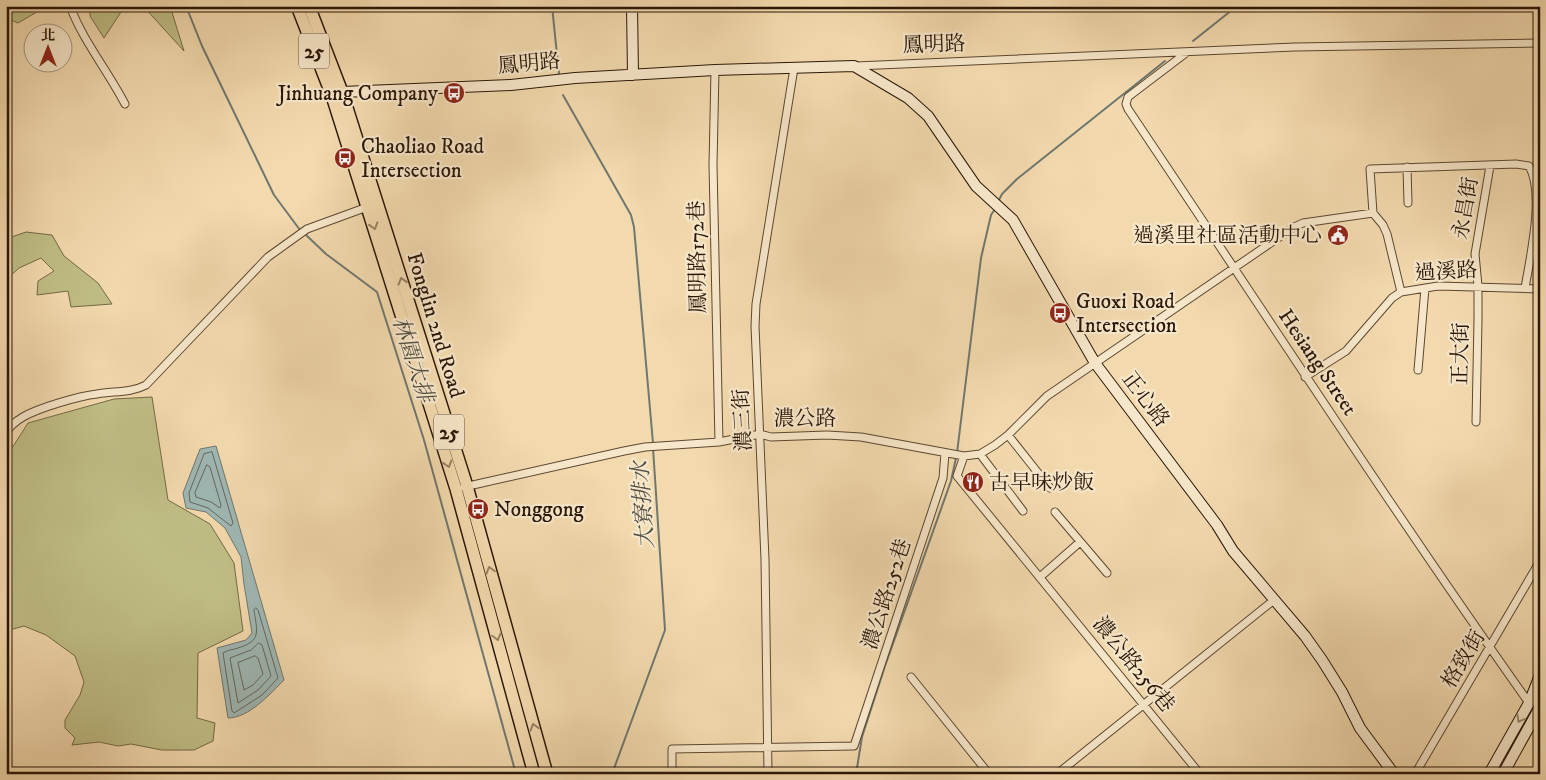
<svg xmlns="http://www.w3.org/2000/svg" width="1546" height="780" font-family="'IM FELL DW Pica','Noto Serif TC',serif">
<rect width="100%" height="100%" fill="#f3daae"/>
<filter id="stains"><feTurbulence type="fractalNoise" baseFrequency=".004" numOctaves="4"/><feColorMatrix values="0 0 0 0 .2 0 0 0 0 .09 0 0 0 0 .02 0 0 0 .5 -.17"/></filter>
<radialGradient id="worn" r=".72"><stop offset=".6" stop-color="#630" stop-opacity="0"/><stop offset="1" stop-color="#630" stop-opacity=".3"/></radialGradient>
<path fill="#c0be86" stroke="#746a46" d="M13 6H43L42 9 18 23 11 20Z
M90 6H131L121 12 104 38 90 16Z
M143 6H170L184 51Z
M26 232 52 235 64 256 98 283 112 304 71 307 68 291 37 295 38 281 54 271 41 258 19 268 6 280V239Z
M152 397 168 500 210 524 234 563 243 631 198 653 197 718 215 723 213 741 194 750H162L131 744 118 746 99 742 72 745 75 738 65 728V720L80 695 84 682 75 656 46 635 24 626 6 631V451L12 448 28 423 114 399Z"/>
<path fill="#9fb8b5" stroke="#70776f" d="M216 446 284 680C270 694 249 718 228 718L217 648 246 640 252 633 244 584 241 557 225 528 206 512 186 508 183 493 200 449Z"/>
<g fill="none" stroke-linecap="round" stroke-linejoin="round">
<path stroke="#64675e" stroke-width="1" d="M212 452 233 523 231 526 208 508 190 502 189 493 204 454Z
M207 465 210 467 221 505 220 508 211 502 196 497 195 493Z
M256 608 258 610 278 678 262 695 234 713 232 711 223 653C227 650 232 650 238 648 262 641 257 631 254 610Z
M259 643 262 645 271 676 258 690 238 703 230 658 251 650Z
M255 656 258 658 263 674 253 685 244 690 238 663Z"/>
<path stroke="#70776f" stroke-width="2" d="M186 6 202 46 274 195 300 230
M552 6 559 74
M1193 41 1237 6
M563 95 631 215 634 227 653 443
M998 202 1002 194 1017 179 1165 61
M304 233 326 254 377 292 424 440 516 774
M957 453 981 258 991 215 995 209
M612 774 665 630 653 448
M856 774 862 737 885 666 951 481 956 458"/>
<g stroke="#5c4731" stroke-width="9">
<path id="street" d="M70 6C83 41 108 71 125 104
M1186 53 1128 97 1126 104 1128 109C1261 307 1391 508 1529 703
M856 66 1295 47 1540 43
M715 70 713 165 719 442
M1407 167 1408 203
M1373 213 1370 169 1516 164 1529 166C1545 193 1530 258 1525 288
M1418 370 1425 288
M1305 377 1346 351 1392 298 1401 292
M1476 422 1478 320V286L1475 254 1490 166
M6 433C10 426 16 421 23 417 38 408 79 396 97 394 113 391 131 393 146 385L268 257 307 229 370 206
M1008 435 1050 488
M980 454 1023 511
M964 456 957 476 1200 774
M464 487 624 451 645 447 719 442 760 434 771 437 827 435 861 437 964 456 980 454 995 445 1008 435 1047 396 1294 227 1303 223 1373 213 1383 225 1387 234 1401 292 1438 286 1540 289
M1055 512 1107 573
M1040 577 1080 542
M911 677 989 774
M672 774V749L854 746 943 478 945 453
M768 774 765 559 755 326 756 304 794 68
M1057 774 1274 600
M1415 774 1540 561"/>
</g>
<g stroke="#291607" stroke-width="12">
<path id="secondary" d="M632 6 633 75
M335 95 342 92 511 85 575 78 715 70 854 66 908 98 928 116 976 186 1013 220 1095 363 1217 525 1233 551 1305 636 1322 660 1342 692 1360 728 1394 774
M1489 774 1529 703 1540 675
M1503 774 1540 707"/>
</g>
<g stroke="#291607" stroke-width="14">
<path id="primary" d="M297 6 332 96 456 489 534 774
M309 6 342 92 467 486 547 774"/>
</g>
<use href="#street" stroke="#f7e7ca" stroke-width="7"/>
<use href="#secondary" stroke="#f7e7ca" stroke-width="10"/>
<use href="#primary" stroke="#f3daae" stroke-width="11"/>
</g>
<defs><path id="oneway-chevron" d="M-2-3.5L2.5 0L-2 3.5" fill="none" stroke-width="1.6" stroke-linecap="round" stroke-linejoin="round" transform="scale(1.25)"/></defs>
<g stroke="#988263">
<use href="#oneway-chevron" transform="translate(374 226) rotate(73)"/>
<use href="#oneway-chevron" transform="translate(402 281) rotate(-107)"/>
<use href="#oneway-chevron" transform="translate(448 464) rotate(73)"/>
<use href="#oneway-chevron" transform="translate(490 570) rotate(-106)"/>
<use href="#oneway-chevron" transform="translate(497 637) rotate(75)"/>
<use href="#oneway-chevron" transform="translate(534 727) rotate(-106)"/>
</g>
<use stroke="#9a8972" href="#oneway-chevron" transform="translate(1520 719) rotate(119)"/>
<defs>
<g id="bus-disc" transform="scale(1.125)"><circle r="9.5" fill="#8f2418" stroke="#f7e7ca"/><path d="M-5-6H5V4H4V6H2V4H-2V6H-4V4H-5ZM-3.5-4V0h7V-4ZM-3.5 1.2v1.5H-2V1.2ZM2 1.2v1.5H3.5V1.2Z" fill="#fff"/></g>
<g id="civic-disc" transform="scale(1.125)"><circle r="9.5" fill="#8f2418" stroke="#f7e7ca"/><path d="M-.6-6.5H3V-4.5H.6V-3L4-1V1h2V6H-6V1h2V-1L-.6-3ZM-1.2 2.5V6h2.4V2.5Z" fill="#fff"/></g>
<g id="restaurant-disc" transform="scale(1.125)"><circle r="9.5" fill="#8f2418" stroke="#f7e7ca"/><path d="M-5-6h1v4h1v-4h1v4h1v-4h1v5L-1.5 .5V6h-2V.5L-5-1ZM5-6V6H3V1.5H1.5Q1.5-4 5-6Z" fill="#fff"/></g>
</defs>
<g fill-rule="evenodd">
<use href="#bus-disc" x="454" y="93"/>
<use href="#bus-disc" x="345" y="158"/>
<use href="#civic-disc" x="1338" y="235"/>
<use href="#bus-disc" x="1060" y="313"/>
<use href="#restaurant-disc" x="973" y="482"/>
<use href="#bus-disc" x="478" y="509"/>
</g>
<g text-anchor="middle" stroke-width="4.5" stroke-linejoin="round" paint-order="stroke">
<g fill="#f7e7ca" stroke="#675542" stroke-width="1">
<rect x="299" y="33.5" width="30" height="35" rx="4"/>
<rect x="434" y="414.5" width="30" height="35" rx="4"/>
</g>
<g font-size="20" font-weight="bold" fill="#291607">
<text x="314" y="58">25</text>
<text x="449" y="439">25</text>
</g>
<g font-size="21" fill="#291607" stroke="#f7e7ca">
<text transform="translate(934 44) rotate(-2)" y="7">鳳明路</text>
<text transform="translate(529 63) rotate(-5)" y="7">鳳明路</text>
<text transform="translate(1465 208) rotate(-80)" y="7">永昌街</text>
<text transform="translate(697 257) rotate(-91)" y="7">鳳明路172巷</text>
<text transform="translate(1446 271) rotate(-3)" y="7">過溪路</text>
<text transform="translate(436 325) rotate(73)" y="7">Fonglin 2nd Road</text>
<text transform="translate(1460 354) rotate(-89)" y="7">正大街</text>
<text transform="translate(1318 362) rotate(56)" y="7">Hesiang Street</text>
<text transform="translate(1146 399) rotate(53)" y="7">正心路</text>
<text x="805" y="425">濃公路</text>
<text transform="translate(742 420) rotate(-93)" y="7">濃三街</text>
<text transform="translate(886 594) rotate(-72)" y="7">濃公路252巷</text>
<text transform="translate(1463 659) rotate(-59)" y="7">格致街</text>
<text transform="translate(1134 664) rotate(51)" y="7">濃公路256巷</text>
</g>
<g font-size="21" fill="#291607" stroke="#f7e7ca" text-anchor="start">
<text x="438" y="100" text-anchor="end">Jinhuang Company</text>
<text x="361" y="153">Chaoliao Road<tspan x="361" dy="24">Intersection</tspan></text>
<text x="1322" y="242" text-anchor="end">過溪里社區活動中心</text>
<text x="1076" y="308">Guoxi Road<tspan x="1076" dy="24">Intersection</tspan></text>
<text x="989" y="489">古早味炒飯</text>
<text x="494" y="516">Nonggong</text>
</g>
<g font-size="22" font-style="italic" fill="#524f44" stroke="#f7e7ca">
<text transform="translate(414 359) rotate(72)" y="8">林園大排</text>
<text transform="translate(642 505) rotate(-94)" y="8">大寮排水</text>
</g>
</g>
<rect width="1546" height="780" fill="none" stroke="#f3daae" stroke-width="25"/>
<rect x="8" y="8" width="1531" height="765" fill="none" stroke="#291607" stroke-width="2.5"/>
<rect x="12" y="12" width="1521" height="755" fill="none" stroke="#291607"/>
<g transform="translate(48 48)"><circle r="24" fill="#f7e7ca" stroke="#a5937c"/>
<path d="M0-4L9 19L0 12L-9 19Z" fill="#8f2418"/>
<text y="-8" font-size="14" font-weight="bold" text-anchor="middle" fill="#291607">北</text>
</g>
<rect width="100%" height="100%" filter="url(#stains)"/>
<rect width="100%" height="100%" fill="url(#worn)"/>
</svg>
